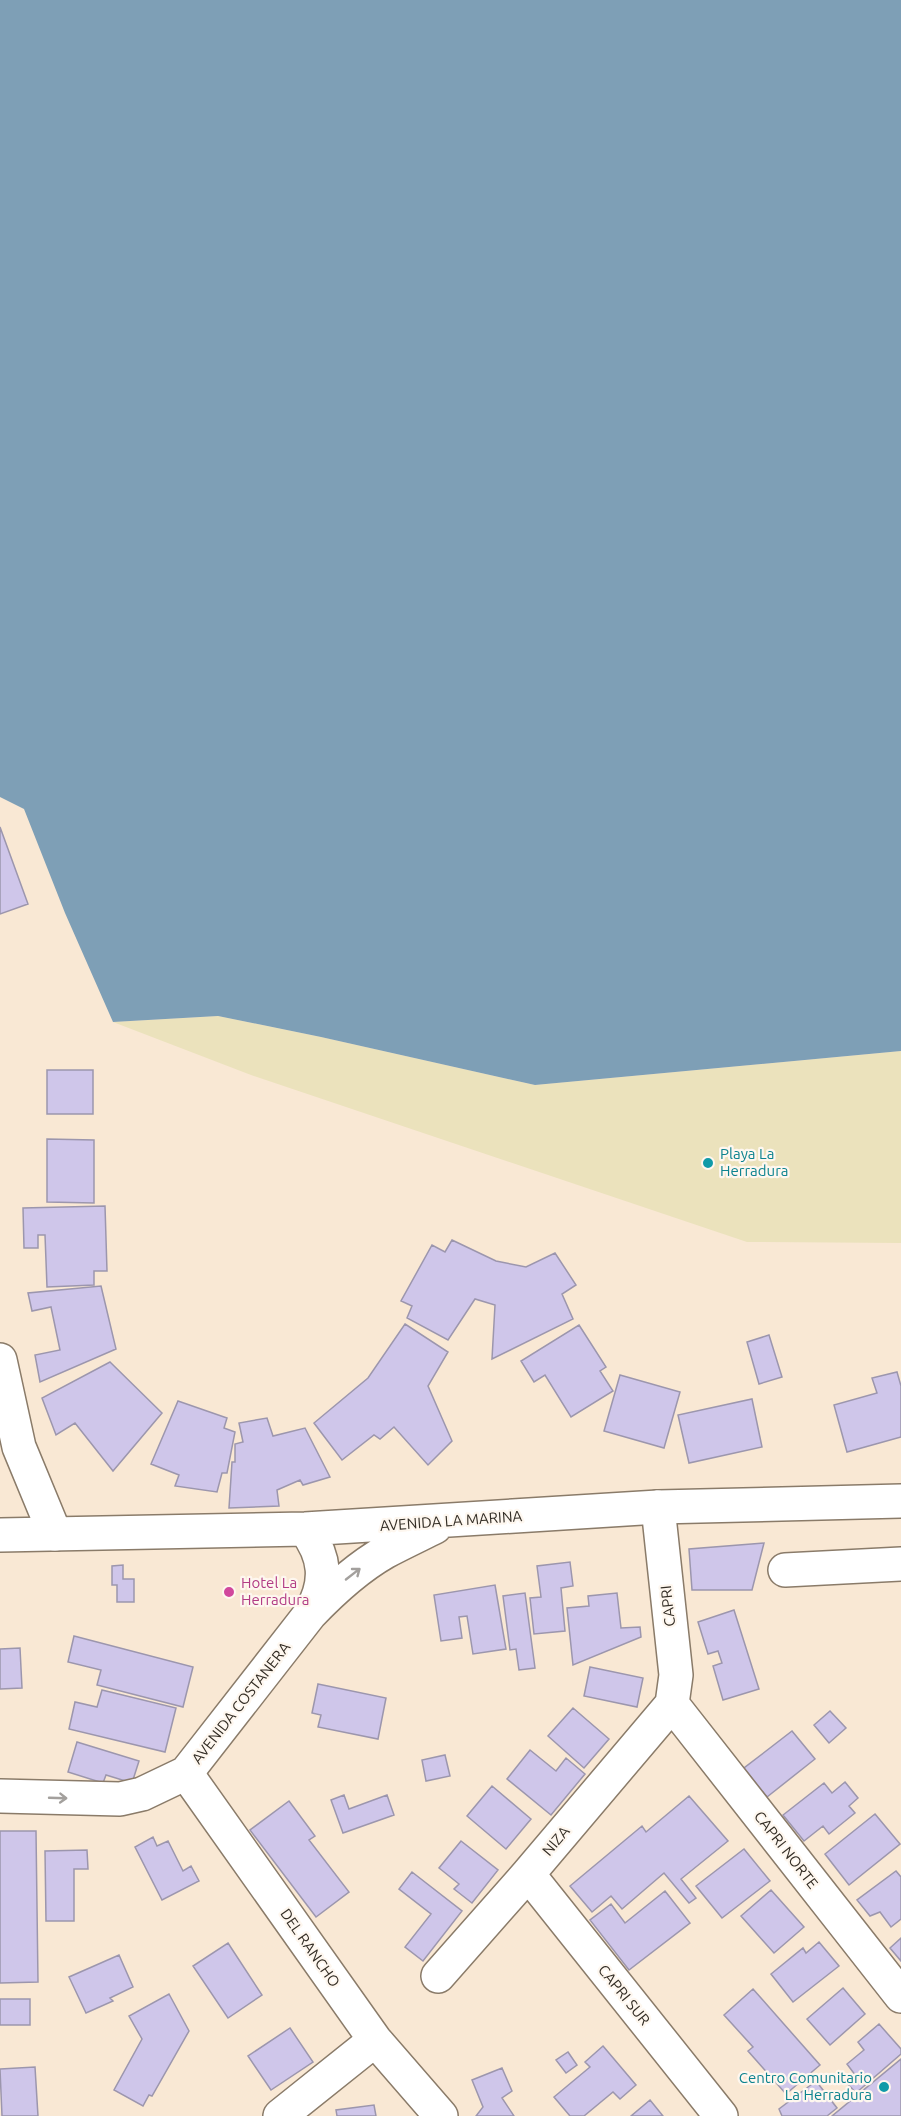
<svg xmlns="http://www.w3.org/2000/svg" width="901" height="2116" font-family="Ubuntu,sans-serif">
<rect width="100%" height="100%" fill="#f9e8d4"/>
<path fill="#ebe2bc" d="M218 1016 321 1037 535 1085 901 1051V1243L747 1242 251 1075 113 1022Z"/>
<path fill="#7e9fb6" d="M0 0H901V1051L535 1085 321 1037 218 1016 113 1022 65 913 24 809 0 797Z"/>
<path fill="#cfc6ea" stroke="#9c96ad" stroke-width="1.5" d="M0 827 28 904 0 914Z
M47 1070H93V1114H47Z
M47 1139 94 1140V1203L47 1202Z
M105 1206 107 1271H94V1285L47 1287 45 1235H38V1248H24L23 1208Z
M452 1240 496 1261 526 1267 555 1253 576 1285 562 1294 573 1319 492 1359 495 1305 475 1299 448 1340 407 1318 412 1306 401 1301 432 1245 445 1252Z
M101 1286 116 1349 40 1382 35 1355 60 1350 51 1307 32 1311 28 1293Z
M405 1324 448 1352 428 1386 452 1441 428 1465 394 1427 380 1439 374 1435 342 1460 314 1423 368 1378Z
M579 1325 606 1367 600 1371 613 1391 571 1417 545 1375 534 1382 521 1361Z
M769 1335 782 1377 759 1384 747 1342Z
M110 1362 162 1413 113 1471 75 1423 56 1435 42 1398Z
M897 1372 901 1386V1437L847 1452 834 1405 877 1393 872 1378Z
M620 1375 680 1392 664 1448 604 1431Z
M752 1399 762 1447 689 1463 678 1415Z
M178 1401 227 1418 224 1428 235 1432 227 1473H222L217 1492 175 1486 179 1475 151 1464Z
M267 1418 273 1436 305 1428 330 1477 303 1485 300 1480 277 1490 279 1506 229 1508 232 1462H235V1444L243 1442 239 1423Z
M764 1543 752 1590H692L689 1549Z
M570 1562 573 1586 561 1588 565 1631 534 1634 530 1598 541 1597 537 1566Z
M123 1565V1579H134V1602H117V1585H112V1566Z
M495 1585 506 1649 473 1654 467 1616 459 1617 462 1638 441 1641 434 1595Z
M525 1593 535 1668 519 1670 516 1649 510 1650 503 1596Z
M617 1593 621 1628 640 1627 641 1637 573 1665 567 1608 589 1606 588 1596Z
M734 1610 759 1689 723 1700 713 1666 722 1663 718 1651 708 1654 698 1622Z
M74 1636 193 1667 183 1707 97 1685 101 1670 68 1662Z
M20 1648 22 1688 0 1689V1649Z
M590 1667 643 1678 637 1707 584 1696Z
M318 1684 386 1698 378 1739 318 1727 321 1715 312 1713Z
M102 1690 176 1708 165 1752 69 1729 75 1702 97 1707Z
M573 1708 609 1739 584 1768 548 1736Z
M830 1711 846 1728 829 1743 814 1725Z
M792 1731 815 1759 767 1797 744 1768Z
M77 1742 139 1761 132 1783 106 1775 103 1783 68 1772Z
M530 1750 556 1771 566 1758 585 1774 551 1815 507 1779Z
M445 1755 450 1776 426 1781 422 1760Z
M845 1782 858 1798 849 1806 855 1813 829 1834 823 1826 804 1841 783 1815 824 1783 832 1793Z
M492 1786 531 1819 506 1849 467 1816Z
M344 1795 349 1809 387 1795 394 1815 343 1833 331 1800Z
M689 1796 728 1841 681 1879 696 1898 689 1903 664 1873 622 1909 611 1896 592 1912 570 1886 642 1826 646 1832Z
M289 1801 315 1836 309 1840 349 1892 316 1917 250 1830Z
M875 1814 900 1844 849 1885 825 1854Z
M0 1831H36L38 1982 0 1983Z
M153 1837 157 1846 168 1841 183 1871 191 1866 199 1881 162 1900 135 1847Z
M461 1841 498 1870 472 1903 454 1889 459 1884 439 1868Z
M744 1849 770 1881 722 1918 696 1886Z
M87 1850 88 1869H74V1921H46L45 1851Z
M896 1871 901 1877V1919L891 1927 880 1912 870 1916 857 1900Z
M412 1872 462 1911 423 1961 405 1947 431 1914 399 1889Z
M771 1890 804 1927 774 1953 741 1916Z
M665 1891 690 1923 629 1970 590 1920 611 1904 625 1923Z
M901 1938V1961L890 1948Z
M819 1942 839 1966 793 2002 771 1974 803 1948 806 1953Z
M228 1943 262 1995 228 2018 193 1966Z
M119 1955 133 1987 110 1998 113 2001 86 2013 69 1977Z
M843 1988 865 2014 830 2045 807 2019Z
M753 1989 820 2065 786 2094 748 2051 753 2047 724 2015Z
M169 1994 189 2031 152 2096 149 2095 143 2106 114 2090 142 2039 129 2016Z
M0 1999H30V2025H0Z
M879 2024 901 2049V2054L856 2093 847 2083 856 2076 847 2064 864 2050 858 2042Z
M290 2028 313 2062 271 2090 248 2056Z
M603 2046 636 2085 620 2099 613 2092 584 2116H570L554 2097 590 2067 585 2062Z
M568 2052 577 2065 566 2073 556 2060Z
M901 2059V2116H832Z
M35 2067 38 2116H2L0 2069Z
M502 2068 512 2091 502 2098 514 2116H476L483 2107 472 2080Z
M816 2081 837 2108 827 2116H782L779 2109Z
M650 2100 663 2116H631Z
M374 2105 376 2116H337L336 2110Z"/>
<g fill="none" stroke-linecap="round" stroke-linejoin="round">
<g stroke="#8a7b69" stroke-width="36">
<path id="minor" d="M0 1360 19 1447 55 1534
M658 1507 676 1675 672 1704
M785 1570 901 1564
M672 1704 901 1996
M186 1773 375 2040 441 2116
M528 1874 721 2116
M438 1976 528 1874 672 1704
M280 2116 375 2040"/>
</g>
<g stroke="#8a7b69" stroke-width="36">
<path id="major" d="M305 1529C326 1557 328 1582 311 1612
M0 1535 305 1529 658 1507 901 1501
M0 1796 120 1799 142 1794 186 1773 310 1614C333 1590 357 1568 385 1552 402 1543 419 1535 435 1527"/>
</g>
<use href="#minor" stroke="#fff" stroke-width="33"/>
<use href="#major" stroke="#fff" stroke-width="33"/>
</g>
<defs><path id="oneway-shaft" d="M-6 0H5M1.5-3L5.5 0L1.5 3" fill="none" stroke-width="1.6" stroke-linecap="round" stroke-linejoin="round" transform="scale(1.5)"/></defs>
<g stroke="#a3a09d">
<use href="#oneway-shaft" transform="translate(353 1574) rotate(-38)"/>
<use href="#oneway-shaft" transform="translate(58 1798) rotate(2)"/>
</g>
<g fill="#0f9aa8" stroke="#fef7ef" stroke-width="2">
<circle cx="708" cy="1163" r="6"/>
<circle cx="884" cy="2087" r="6"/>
</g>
<circle fill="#d1479c" stroke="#fef7ef" stroke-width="2" cx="229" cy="1592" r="6"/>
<g text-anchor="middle" stroke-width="4.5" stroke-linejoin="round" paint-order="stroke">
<g font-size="15" fill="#0d838f" stroke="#fef7ef" text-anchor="start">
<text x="720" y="1159">Playa La<tspan x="720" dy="17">Herradura</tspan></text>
<text x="872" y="2083" text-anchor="end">Centro Comunitario<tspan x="872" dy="17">La Herradura</tspan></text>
</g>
<g font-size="15" fill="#332d25" stroke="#fef7ef">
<text transform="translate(451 1521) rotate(-4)" y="5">AVENIDA LA MARINA</text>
<text transform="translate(668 1606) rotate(-96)" y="5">CAPRI</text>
<text transform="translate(241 1703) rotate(-52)" y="5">AVENIDA COSTANERA</text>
<text transform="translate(556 1841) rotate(-50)" y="5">NIZA</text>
<text transform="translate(786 1850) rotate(52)" y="5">CAPRI NORTE</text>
<text transform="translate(310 1948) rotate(55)" y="5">DEL RANCHO</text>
<text transform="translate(624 1995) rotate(51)" y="5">CAPRI SUR</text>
</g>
<g font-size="15" fill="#b23c85" stroke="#fef7ef" text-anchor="start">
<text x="241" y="1588">Hotel La<tspan x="241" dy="17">Herradura</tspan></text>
</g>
</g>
</svg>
